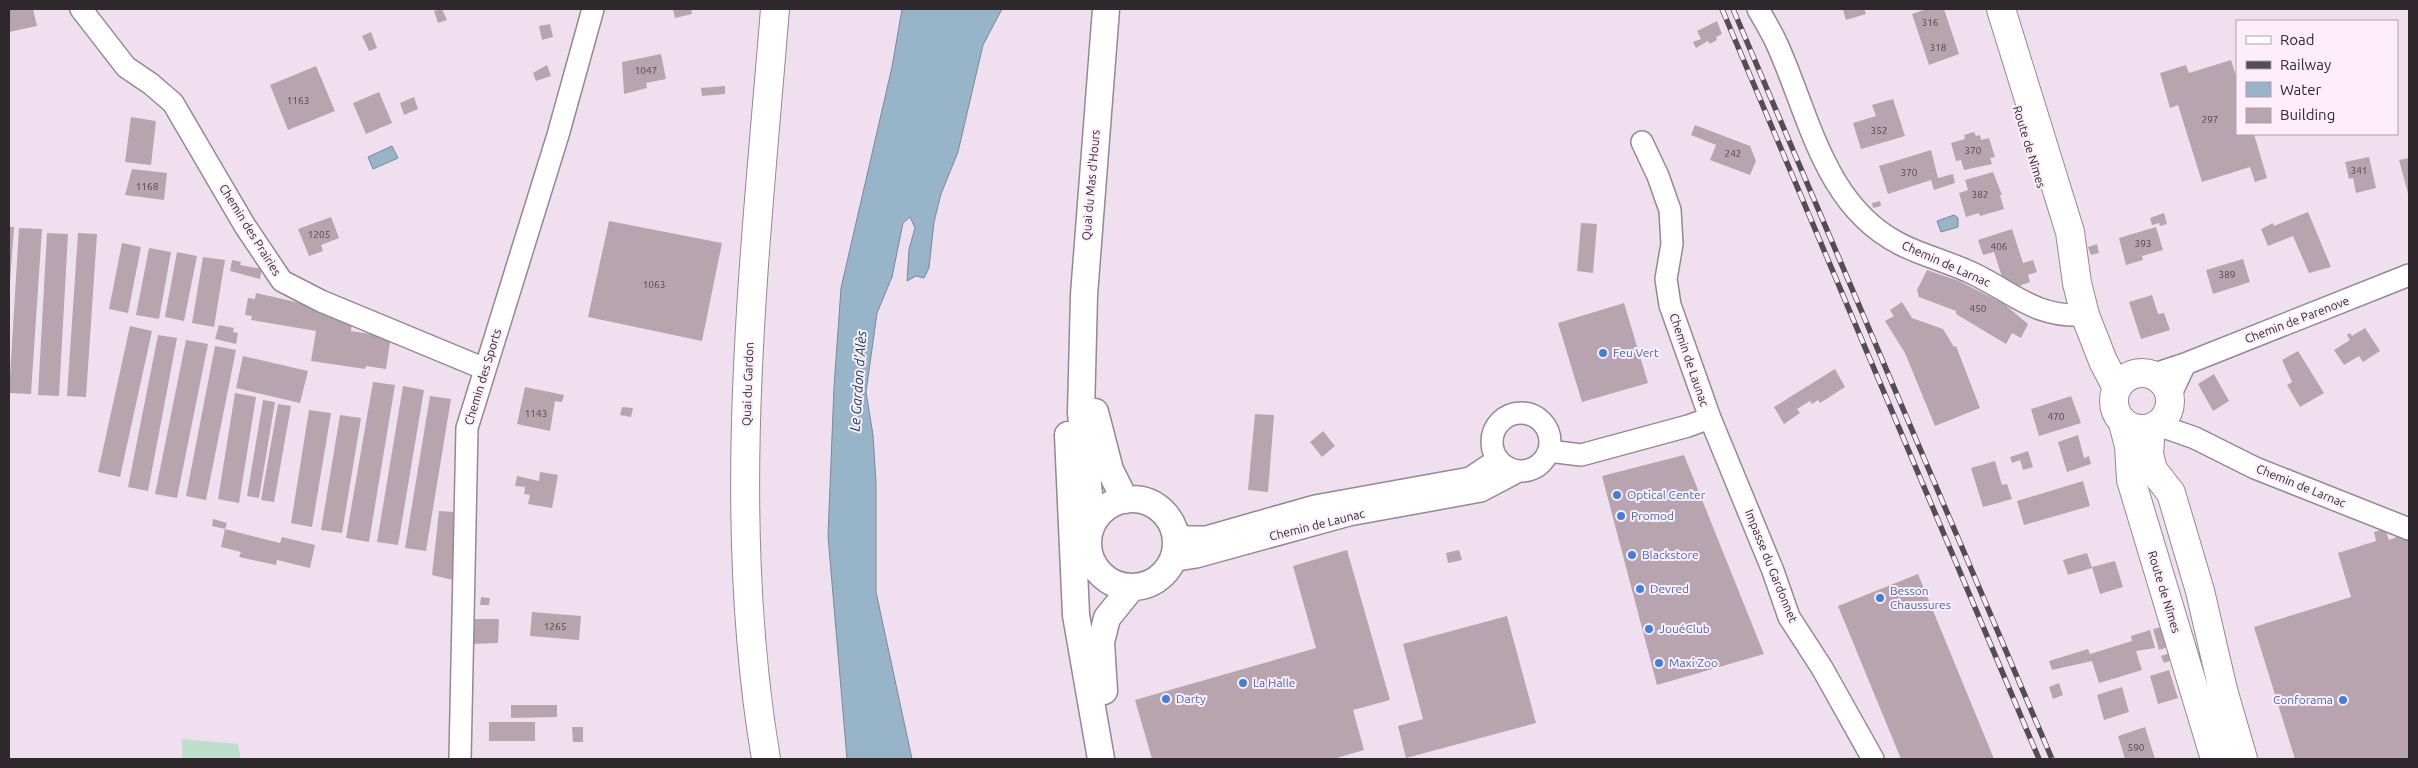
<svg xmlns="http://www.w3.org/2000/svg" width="2418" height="768" font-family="Ubuntu,sans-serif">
<rect width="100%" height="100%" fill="#f0e0ef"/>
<path fill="#bfdfcc" d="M182 739 238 744 241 759H182Z"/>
<path fill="#97b4c8" stroke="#788a9a" d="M902 9H1002L983 45 958 152 941 194 934 222 929 268 924 278 916 276 907 281 909 249 915 228 910 217 903 223 892 277 877 313 866 392 873 435 876 483V592L912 759H847L828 536 834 387 841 288 892 67Z
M392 146 398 158 373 169 368 157Z
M1954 215 1958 218V227L1941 232 1937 221Z"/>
<path fill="#b7a4ae" d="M9 9H33L37 26 9 32Z
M442 9 447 20 438 23 434 11Z
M673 9H691L692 14 675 18Z
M1849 9H1864L1866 14 1846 20 1843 10Z
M1927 9H1944L1959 54 1929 65 1912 14Z
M1717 21 1722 34 1716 37 1717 40 1710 44 1708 41 1696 48 1693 42 1701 39 1697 31Z
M550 24 553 37 542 40 539 26Z
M371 32 377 48 369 51 362 36Z
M661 54 666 79 646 83 647 88 624 94 622 62Z
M2231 60 2237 79V134H2254L2267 178 2255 182 2250 167 2202 182 2178 105 2170 108 2160 73 2186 65 2189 73Z
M547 65 551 76 536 81 533 73Z
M316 66 335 111 288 130 270 85Z
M725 86V94L702 96 701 88Z
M379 92 392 123 366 134 353 103Z
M414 97 418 109 404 115 400 103Z
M1893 99 1905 136 1861 149 1853 123 1876 116 1872 105Z
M131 117 156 121 151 165 125 162Z
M1695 125 1750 146 1756 161 1750 175 1710 160 1716 145 1691 135Z
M1974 132 1976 136 1980 135 1981 140 1989 138 1995 157 1990 158 1992 164 1964 170 1961 160 1956 161 1951 143 1965 139 1964 135Z
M1931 150 1938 178 1953 174 1955 183 1934 190 1931 180 1888 194 1879 166Z
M2369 157 2376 188 2356 193 2353 178 2349 179 2345 162Z
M2409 158V197L2399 160Z
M132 169 167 173 164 200 125 195Z
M1993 172 2002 195H2000L2004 209 1980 216 1979 213 1966 217 1959 193 1968 190 1965 180Z
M1880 201 1881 206 1873 208 1872 203Z
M2308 212 2331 267 2309 273 2293 236 2268 246 2261 229 2273 223 2274 226Z
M2164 213 2167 224 2160 226 2159 223 2152 225 2150 218Z
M331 217 339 238 321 245 323 251 309 256 298 229Z
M609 221 722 243 702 341 588 317Z
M1581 223 1597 224 1593 273 1577 271Z
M9 227H14L10 283 9 282Z
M2156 227 2163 250 2142 256 2143 260 2126 265 2119 238Z
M19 228 42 229 31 394 9 393Z
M2012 229 2023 263 2033 260 2037 272 2028 275 2030 282 2019 286 2002 277 1994 252 1983 255 1978 240Z
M47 233 68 234 59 396 38 395Z
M78 233 97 234 86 397 67 396Z
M122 243 141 247 128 313 109 309Z
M2097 244 2099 253 2091 255 2088 247Z
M149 248 171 252 159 319 136 315Z
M177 252 197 256 184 321 165 317Z
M203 257 225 260 214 327 192 323Z
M2243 259 2250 282 2213 294 2206 270Z
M232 260 241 262 240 265 262 269 260 279 230 271Z
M1927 270 1959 281 2004 304 2028 324 2021 338 2012 333 2006 344 1956 314V311L1919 297 1917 290Z
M256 293 296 302 352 322 351 331 370 334V329L391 336 386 369 366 366 365 369 311 361 316 331 251 320 252 316 245 315 248 298 255 299Z
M2152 295 2158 314 2164 313 2170 330 2141 339 2129 302Z
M1902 302 1912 318 1943 329 1954 347 1956 346 1980 408 1935 426 1905 353 1885 321 1894 316 1890 310Z
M1624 303 1648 383 1582 402 1558 323Z
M219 325 234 328 233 332 238 333 236 344 215 339Z
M130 326 152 331 120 477 98 472Z
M2365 328 2380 351 2363 362 2359 356 2344 365 2334 350 2350 340 2347 335 2350 333 2352 336Z
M158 335 177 338 148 491 128 487Z
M186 340 208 344 177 498 155 494Z
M215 346 236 350 206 500 186 496Z
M2298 351 2324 393 2300 407 2287 385 2292 382 2282 360Z
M243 356 308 371 300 403 236 388Z
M1835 369 1845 387 1820 403 1818 400 1812 404 1810 401 1797 409 1800 413 1784 424 1774 407Z
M2214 374 2229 401 2213 411 2198 384Z
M373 382 395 385 369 542 346 538Z
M403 386 424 390 398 545 377 542Z
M525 387 564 395 562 402 555 401 550 431 517 424Z
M235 393 256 397 239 503 218 499Z
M430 396 451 399 426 551 405 548Z
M2071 396 2081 423 2039 436 2031 409Z
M263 400 275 402 259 498 247 496Z
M278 404 291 406 274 502 261 500Z
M622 407 633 408 631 417 620 415Z
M309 410 331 413 312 527 291 523Z
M1255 414 1274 415 1268 492 1248 490Z
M340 415 361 418 342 533 321 530Z
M1323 431 1335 446 1322 457 1310 442Z
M2078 435 2084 458 2089 456 2091 464 2067 472 2058 442Z
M2028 451 2033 467 2023 470 2020 460 2012 463 2010 457Z
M1684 455 1764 654 1657 685 1602 476Z
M1995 461 2002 485 2007 484 2012 499 1983 507 1971 468Z
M540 472 558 475 552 508 528 504 530 495 524 494 525 487 515 486 517 476 539 481Z
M2083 481 2090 506 2024 525 2017 501Z
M439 511 454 512 453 580 432 575Z
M213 519 227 523 225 529 212 526Z
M225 529 280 543 282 537 315 545 310 568 277 560 276 565 239 557 241 552 221 547Z
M2385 529 2389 540 2403 535 2409 537V759H2295L2254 627 2351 597 2338 553 2376 541 2374 532Z
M1347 550 1390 700 1353 710 1364 750 1333 759H1152L1135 700 1316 648 1293 566Z
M1459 550 1462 560 1448 563 1446 553Z
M2087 553 2092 568 2068 575 2063 560Z
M2115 561 2123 587 2100 594 2092 567Z
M1918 574 1994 759H1901L1838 606Z
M481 597 490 598 489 605H480Z
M532 612 581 616 579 640 530 636Z
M1507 616 1536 723 1406 758 1398 726 1423 719 1403 644Z
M471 619H499L498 643 470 644Z
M2165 626 2171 646 2159 650 2153 629Z
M2150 630 2155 648 2136 651 2142 670 2099 683 2092 661 2052 670 2049 661 2088 649 2090 654 2132 641 2131 636Z
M2173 652 2175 659 2164 663 2161 656Z
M2169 670 2178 698 2158 704 2150 676Z
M2059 683 2063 695 2053 699 2049 687Z
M2122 687 2129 712 2104 720 2097 695Z
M511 705H557V717L511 718Z
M489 722H535V741H489Z
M572 727H583V742H573Z
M2145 727 2155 759H2125L2118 736Z"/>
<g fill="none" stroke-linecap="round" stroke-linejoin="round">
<g stroke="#958794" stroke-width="24">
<path id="minor" d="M81 9 126 67 151 84 173 103 245 226 282 281 321 301 485 369
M1758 9C1764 20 1771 31 1776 42 1809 113 1823 205 1900 244 1923 256 1950 262 1974 274 2015 294 2036 318 2085 315
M2152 375 2185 364 2409 275
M2170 396 2185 364
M1492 442a29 29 0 1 1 58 0a29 29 0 1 1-58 0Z
M1710 418 1773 571 1789 617 1822 668 1873 759
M2158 425 2195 438 2255 468 2409 529
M1549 451 1581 455 1688 426 1710 418 1670 305 1666 279 1672 244 1670 210 1658 176 1642 142
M1175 533 1187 537H1206L1315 506 1470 478 1497 460
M1172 561 1196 557 1349 515 1481 491 1517 472
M460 759 467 428 558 135 593 9"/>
</g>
<g stroke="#958794" stroke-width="29">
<path id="tertiary" d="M1095 412 1110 470 1125 500
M1068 435 1076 615 1101 759
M1088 543a44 44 0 1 1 88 0a44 44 0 1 1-88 0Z
M1092 525 1081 413 1084 295 1106 9
M1104 691 1101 642 1107 618 1132 587"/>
</g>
<g stroke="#958794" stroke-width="30">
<path id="secondary" d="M2001 9 2070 232 2077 283 2085 315 2103 361 2117 388
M2114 401a28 28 0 1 1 56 0a28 28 0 1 1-56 0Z
M2123 423 2129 446 2131 480 2215 759
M2151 428 2149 454 2153 470 2171 493 2200 591 2223 690 2243 759
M766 759C724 511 755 258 775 9"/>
</g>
<use href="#minor" stroke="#fff" stroke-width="21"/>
<use href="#tertiary" stroke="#fff" stroke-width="26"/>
<use href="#secondary" stroke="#fff" stroke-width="28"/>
<g stroke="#554d54" stroke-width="5.5">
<path id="rail" d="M1722 9 2039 759
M1733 9 2052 759"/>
</g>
<use href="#rail" stroke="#feeefc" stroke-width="4" stroke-dasharray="11" stroke-linecap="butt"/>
</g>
<g fill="#3f7fe0" stroke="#feeefc" stroke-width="2">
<circle cx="1603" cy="353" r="5"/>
<circle cx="1617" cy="495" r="5"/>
<circle cx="1621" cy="516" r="5"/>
<circle cx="1632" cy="555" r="5"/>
<circle cx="1640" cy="589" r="5"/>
<circle cx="1880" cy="598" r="5"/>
<circle cx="1649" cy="629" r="5"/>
<circle cx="1659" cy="663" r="5"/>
<circle cx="1243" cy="683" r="5"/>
<circle cx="1166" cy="699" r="5"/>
<circle cx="2343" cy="700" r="5"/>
</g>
<g text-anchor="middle" stroke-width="4" stroke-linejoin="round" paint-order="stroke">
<g font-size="10" fill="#51484e">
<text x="1930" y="26">316</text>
<text x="1938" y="51">318</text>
<text x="646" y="74">1047</text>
<text x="298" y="104">1163</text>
<text x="2210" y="123">297</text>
<text x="1879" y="134">352</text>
<text x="1973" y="154">370</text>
<text x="1733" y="157">242</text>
<text x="2359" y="174">341</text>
<text x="1909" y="176">370</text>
<text x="147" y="190">1168</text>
<text x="1980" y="198">382</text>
<text x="319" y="238">1205</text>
<text x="2143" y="247">393</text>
<text x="1999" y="250">406</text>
<text x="2227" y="278">389</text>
<text x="654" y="288">1063</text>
<text x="1978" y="312">450</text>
<text x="536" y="417">1143</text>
<text x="2056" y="420">470</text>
<text x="555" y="630">1265</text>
<text x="2136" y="751">590</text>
</g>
<g font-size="12" fill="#2f292e" stroke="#feeefc">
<text transform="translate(2029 147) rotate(73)" y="4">Route de Nîmes</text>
<text transform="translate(1091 185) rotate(-85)" y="4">Quai du Mas d'Hours</text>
<text transform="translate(250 230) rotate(58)" y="4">Chemin des Prairies</text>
<text transform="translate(1946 264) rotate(24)" y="4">Chemin de Larnac</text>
<text transform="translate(2297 320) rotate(-21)" y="4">Chemin de Parenove</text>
<text transform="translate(1689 360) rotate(71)" y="4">Chemin de Launac</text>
<text transform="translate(483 377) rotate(-73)" y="4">Chemin des Sports</text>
<text transform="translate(748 384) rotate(-88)" y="4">Quai du Gardon</text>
<text transform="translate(2301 486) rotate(22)" y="4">Chemin de Larnac</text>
<text transform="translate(1317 525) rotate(-14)" y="4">Chemin de Launac</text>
<text transform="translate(1771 566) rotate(68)" y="4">Impasse du Gardonnet</text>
<text transform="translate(2164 592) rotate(73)" y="4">Route de Nîmes</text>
</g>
<g font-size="12" fill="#366cbe" stroke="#feeefc" text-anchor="start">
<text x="1613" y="357">Feu Vert</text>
<text x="1627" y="499">Optical Center</text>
<text x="1631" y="520">Promod</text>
<text x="1642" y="559">Blackstore</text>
<text x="1650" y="593">Devred</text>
<text x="1890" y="595">Besson<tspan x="1890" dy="14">Chaussures</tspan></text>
<text x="1659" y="633">JouéClub</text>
<text x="1669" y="667">Maxi Zoo</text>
<text x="1253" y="687">La Halle</text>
<text x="1176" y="703">Darty</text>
<text x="2333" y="704" text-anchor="end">Conforama</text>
</g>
<g font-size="14" font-style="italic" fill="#003855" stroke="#feeefc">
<text transform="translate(858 381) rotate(-86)" y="5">Le Gardon d'Alès</text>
</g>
</g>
<rect width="2418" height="768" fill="none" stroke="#2f292e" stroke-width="20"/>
<rect x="2236" y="20" width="162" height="115" fill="#feeefc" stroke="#ab9faa"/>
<rect x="2246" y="36" width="25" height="8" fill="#ffffff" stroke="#ab9faa"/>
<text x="2280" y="45" font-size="15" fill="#2f292e">Road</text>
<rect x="2246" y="61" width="25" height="8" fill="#554d54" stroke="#ab9faa"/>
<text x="2280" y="70" font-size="15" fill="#2f292e">Railway</text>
<rect x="2246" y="82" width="25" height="15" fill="#97b4c8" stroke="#ab9faa"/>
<text x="2280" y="95" font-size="15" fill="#2f292e">Water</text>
<rect x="2246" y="108" width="25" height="15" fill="#b7a4ae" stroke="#ab9faa"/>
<text x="2280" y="120" font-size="15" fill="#2f292e">Building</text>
</svg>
